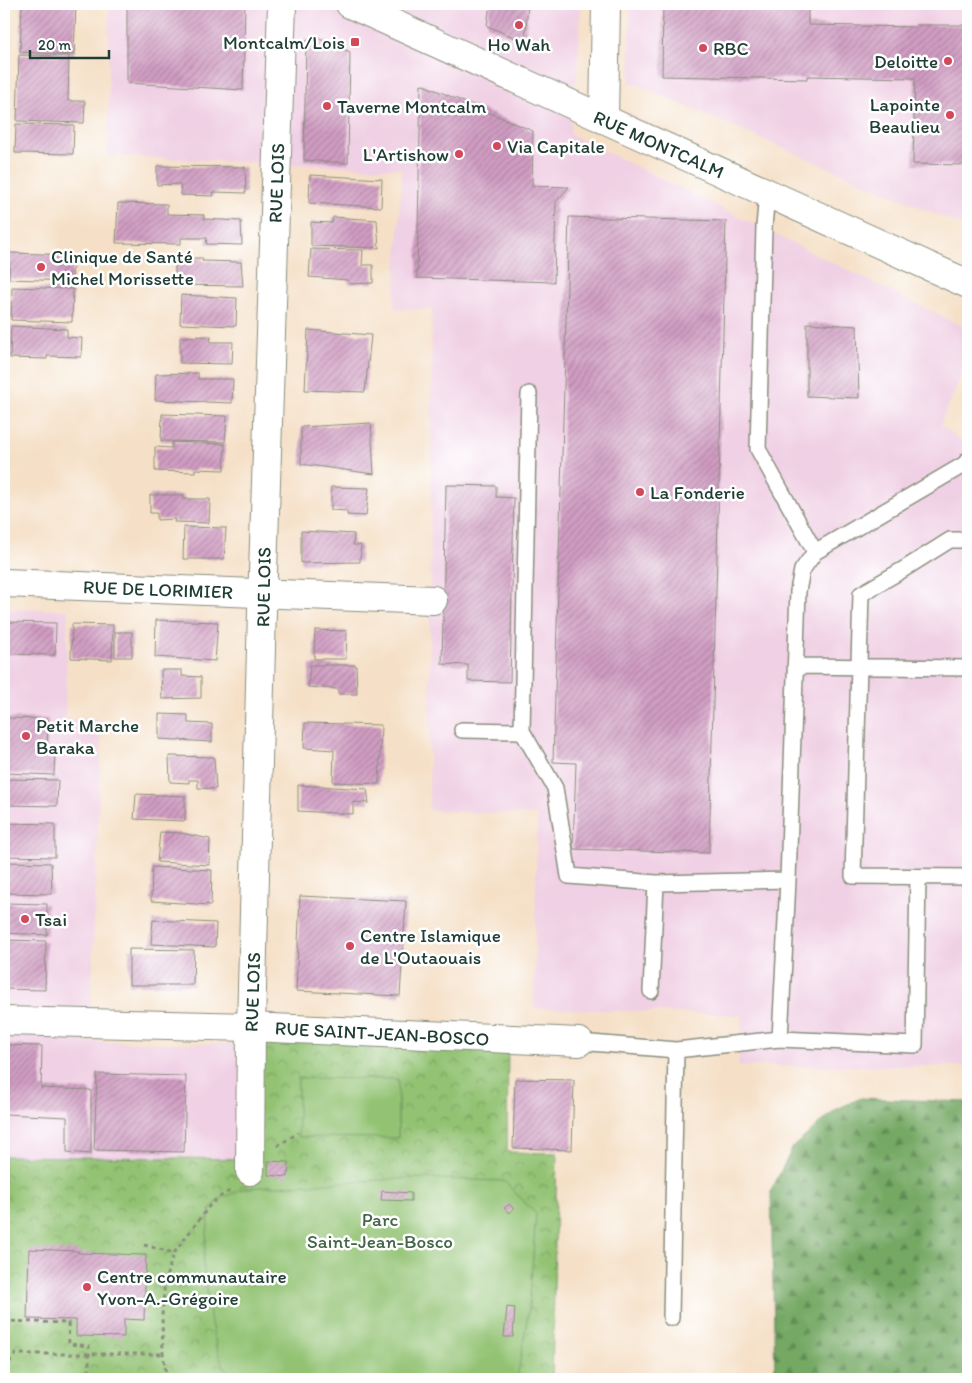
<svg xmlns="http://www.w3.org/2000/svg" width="972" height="1383" font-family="Itim,sans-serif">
<defs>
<pattern id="forest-firs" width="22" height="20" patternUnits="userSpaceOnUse" patternTransform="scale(1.25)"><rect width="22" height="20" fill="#75a864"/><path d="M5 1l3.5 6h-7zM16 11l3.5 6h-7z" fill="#5f8a53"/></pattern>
<pattern id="park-crowns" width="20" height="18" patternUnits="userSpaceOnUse" patternTransform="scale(1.25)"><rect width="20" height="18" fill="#92c272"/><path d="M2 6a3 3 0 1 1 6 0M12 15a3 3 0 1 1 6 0" fill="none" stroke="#779f5e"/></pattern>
<pattern id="building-hatch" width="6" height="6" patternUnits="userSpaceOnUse" patternTransform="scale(1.25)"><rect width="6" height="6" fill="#d19dc3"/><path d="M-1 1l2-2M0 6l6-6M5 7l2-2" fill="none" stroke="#a9819f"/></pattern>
</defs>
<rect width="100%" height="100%" fill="#fff"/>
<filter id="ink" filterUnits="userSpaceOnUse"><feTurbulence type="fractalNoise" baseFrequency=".02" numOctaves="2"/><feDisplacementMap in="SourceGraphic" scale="10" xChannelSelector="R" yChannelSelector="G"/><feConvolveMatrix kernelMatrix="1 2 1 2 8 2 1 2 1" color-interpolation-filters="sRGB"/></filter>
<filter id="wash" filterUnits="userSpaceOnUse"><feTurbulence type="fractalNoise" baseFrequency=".0096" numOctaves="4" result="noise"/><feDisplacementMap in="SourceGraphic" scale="20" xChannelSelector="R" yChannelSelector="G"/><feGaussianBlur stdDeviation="1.12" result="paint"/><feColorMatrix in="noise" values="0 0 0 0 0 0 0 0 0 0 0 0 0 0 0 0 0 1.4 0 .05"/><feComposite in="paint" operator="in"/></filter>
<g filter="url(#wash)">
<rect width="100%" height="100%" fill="#f5e0c7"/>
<path fill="#f0d0e4" d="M109 4H581L578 60 570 134 968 329V361L940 424 968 447V1066H738L743 1015 534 1008 537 815 429 810 432 309H394L402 169 108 156Z
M630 4H968V228L630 82Z
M4 609 68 610 65 719 102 720 91 1003 87 1042 251 1044 250 1159 4 1156Z"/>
<path fill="url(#forest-firs)" stroke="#4a724c" d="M861 1098 967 1102 968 1107V1379H775L771 1191 793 1147 837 1109Z"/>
<path fill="url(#park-crowns)" stroke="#588053" d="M251 1027 508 1039 507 1152 557 1153 552 1379H4V1156L249 1159Z"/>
<path fill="#92c272" stroke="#588053" d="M298 1078 398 1079V1138L298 1137Z
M413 1178 504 1181 536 1214 529 1309 517 1379H230L218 1353 211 1323 203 1262 210 1211 218 1200 245 1188Z"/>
<g id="blocks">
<path fill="url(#building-hatch)" d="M22 4H76L74 55 20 52Z
M127 4H245L243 90 127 83Z
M490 4H528L525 42 487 26Z
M663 4H808V25L915 27 916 25H968V165L913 164 915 78 807 76V79L662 76Z
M315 37 350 52 348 163 304 160 306 41Z
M19 55 69 56 68 101H85L84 123 17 121Z
M421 84 533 131 532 186 569 187 556 202 554 282 417 278Z
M16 124 74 125 73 154 15 153Z
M157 166 245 167 246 193 213 192 214 196 181 195 180 184 157 185Z
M310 175 382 179 381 207 309 203Z
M118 203 167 204V214L204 215V219L241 221 242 245 206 244 207 238H181V244L116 243Z
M333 217 377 220 379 248 311 246V222L332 223Z
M569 217 726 221 709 853 573 849 576 763 553 762Z
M311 249 363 250 362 265H373V283L349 284 348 280 309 277Z
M10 253 73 255 72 281 9 279Z
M175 258H203L202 261 241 262 243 286 175 285Z
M12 287 73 289 72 322 11 320Z
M181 295 237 298 236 326 180 324Z
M807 323 857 326 859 398 807 396Z
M11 326 67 329V337L82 338 81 357 47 356V359L10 358Z
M308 330 371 335 365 392 305 390Z
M211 336 210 342H233L232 364 180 363V337Z
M198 373V379H233L232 403 155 400 156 374Z
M162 414 227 416 225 442 161 441Z
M371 423 374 474 301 464V427Z
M172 442 225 444 224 470 195 469V472L155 471V447L172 448Z
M446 485 496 486V497L514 498 510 682 468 681V665L442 664Z
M331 487 369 488 366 516 347 515V511L331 510Z
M150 495H184L183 499H210L209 523 174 522 175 519 157 520V513H150Z
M184 527 226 528 224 559H183Z
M301 531 354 534 353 545H361L360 562 301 563Z
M156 620 218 622 215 661 155 657Z
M7 622 56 623 55 655 6 654Z
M72 624 113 625 112 660 71 658Z
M315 630 347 631 346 659H314Z
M115 632H132V657H115Z
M310 665H356L357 694H338V689L308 687Z
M161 670H182V676L201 677V698L162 699Z
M159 714 188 715V723L212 724V742L159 739Z
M5 718 48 719 47 753H55L54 775 4 773Z
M305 723 381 725 379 784 333 782 334 750 304 748Z
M169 756 214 757 216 789 198 788V780H189V783L170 782Z
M4 779 58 780 57 806 4 805Z
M298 785 367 789 369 803 353 802V814L298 811Z
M136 794 185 796V821L134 819Z
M4 823 55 824V857L4 856Z
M160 832 181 833 210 839 209 865 157 862Z
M4 862 51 863 52 894 4 893Z
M152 867 212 870 211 905 151 901Z
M300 896 406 901 400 996 296 991Z
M4 903 47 904V935L4 933Z
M153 920 216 923 215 947 151 944Z
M4 940 46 941 45 990 4 989Z
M129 949 194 950 193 985H129Z
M4 1045 42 1046 41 1088 91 1090V1154L67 1152V1117L4 1114Z
M97 1074 186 1076 184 1152 94 1150Z
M515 1079 574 1080 572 1150 513 1148Z
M268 1161 289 1162 288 1177 268 1175Z
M382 1191 411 1193V1201L381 1200Z
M509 1204 514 1209 509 1213 504 1208Z
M29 1249 78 1251V1253L146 1255 144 1320 124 1319V1337L76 1336V1320L27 1319Z
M507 1307 515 1308 513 1337H504Z"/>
</g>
</g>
<g filter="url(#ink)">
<use href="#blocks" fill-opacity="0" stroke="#8a8e7e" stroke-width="1"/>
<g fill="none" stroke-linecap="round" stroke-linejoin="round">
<g stroke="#8a8e7e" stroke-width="18">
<path id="lane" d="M767 193 764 227 758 449 815 552
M529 394 522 731 555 788 569 876 656 883 788 880
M968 540H950L904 569 861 594 853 876 968 877
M795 666 968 668
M462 730 522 731
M651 991 656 883
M780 1039 915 1045 918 877
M579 1042 676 1050 671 1318
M676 1050 780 1039 788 880 798 591 802 570 815 552 965 464 968 460"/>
</g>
<g stroke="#8a8e7e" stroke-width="30">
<path id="street" d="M604 119 606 4
M4 583 433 600
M4 1021 251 1027 579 1042
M250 1171 251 1027 263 572 282 4"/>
</g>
<g stroke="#8a8e7e" stroke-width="30">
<path id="secondary" d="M350 4 968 284"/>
</g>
<path stroke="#8a8e7e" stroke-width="3" stroke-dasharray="4 4" stroke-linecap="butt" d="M277 1146 298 1133
M144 1245 174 1253
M4 1321 68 1323 69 1344 89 1346V1379
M4 1369 16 1354H163
M167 1379 163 1354 162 1316 165 1280 174 1253 210 1205 218 1198 231 1190"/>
<use href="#lane" stroke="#fff" stroke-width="15"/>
<use href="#street" stroke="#fff" stroke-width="28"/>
<use href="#secondary" stroke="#fff" stroke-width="28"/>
</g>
</g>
<g fill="#d1495b" stroke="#fff" stroke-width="2">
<circle cx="519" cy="25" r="5"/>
<rect x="350" y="37" width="10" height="10" rx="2.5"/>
<circle cx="703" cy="48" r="5"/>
<circle cx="948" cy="61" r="5"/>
<circle cx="327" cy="106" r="5"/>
<circle cx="950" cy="115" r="5"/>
<circle cx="497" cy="146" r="5"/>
<circle cx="459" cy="154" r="5"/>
<circle cx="41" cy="267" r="5"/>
<circle cx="640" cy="492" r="5"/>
<circle cx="26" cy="736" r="5"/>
<circle cx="25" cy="919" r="5"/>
<circle cx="350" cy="946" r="5"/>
<circle cx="87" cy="1287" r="5"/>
</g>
<g text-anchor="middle" stroke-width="5" stroke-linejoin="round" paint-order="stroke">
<g font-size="19" fill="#1f3d34" stroke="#fff" text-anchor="start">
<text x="345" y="49" text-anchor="end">Montcalm/Lois</text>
<text x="519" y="51" text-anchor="middle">Ho Wah</text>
<text x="713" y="55">RBC</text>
<text x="938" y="68" text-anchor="end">Deloitte</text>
<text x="940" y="111" text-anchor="end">Lapointe<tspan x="940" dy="22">Beaulieu</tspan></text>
<text x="337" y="113">Taverne Montcalm</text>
<text x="507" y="153">Via Capitale</text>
<text x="449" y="161" text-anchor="end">L'Artishow</text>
<text x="51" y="263">Clinique de Santé<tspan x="51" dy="22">Michel Morissette</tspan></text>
<text x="650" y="499">La Fonderie</text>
<text x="36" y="732">Petit Marche<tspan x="36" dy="22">Baraka</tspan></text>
<text x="35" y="926">Tsai</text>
<text x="360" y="942">Centre Islamique<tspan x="360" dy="22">de L'Outaouais</tspan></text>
<text x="97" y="1283">Centre communautaire<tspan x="97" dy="22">Yvon-A.-Grégoire</tspan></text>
</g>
<g font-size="19" fill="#1f3d34" stroke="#fff">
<text transform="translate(659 144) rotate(24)" y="7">RUE MONTCALM</text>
<text transform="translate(276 183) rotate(-88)" y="7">RUE LOIS</text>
<text transform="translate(263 587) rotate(-89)" y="7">RUE LOIS</text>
<text transform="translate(158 589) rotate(2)" y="7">RUE DE LORIMIER</text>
<text transform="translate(252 992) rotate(-88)" y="7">RUE LOIS</text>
<text transform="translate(382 1033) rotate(3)" y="7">RUE SAINT-JEAN-BOSCO</text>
</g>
<g font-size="19" fill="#426547" stroke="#fff">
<text x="380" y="1226">Parc<tspan x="380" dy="22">Saint-Jean-Bosco</tspan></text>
</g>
</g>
<rect width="972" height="1383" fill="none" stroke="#fff" stroke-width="20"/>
<path d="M30 50v8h79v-8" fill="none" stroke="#1f3d34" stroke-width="2.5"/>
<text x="38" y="50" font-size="15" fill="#1f3d34" stroke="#ffffff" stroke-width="4" paint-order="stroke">20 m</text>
</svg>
